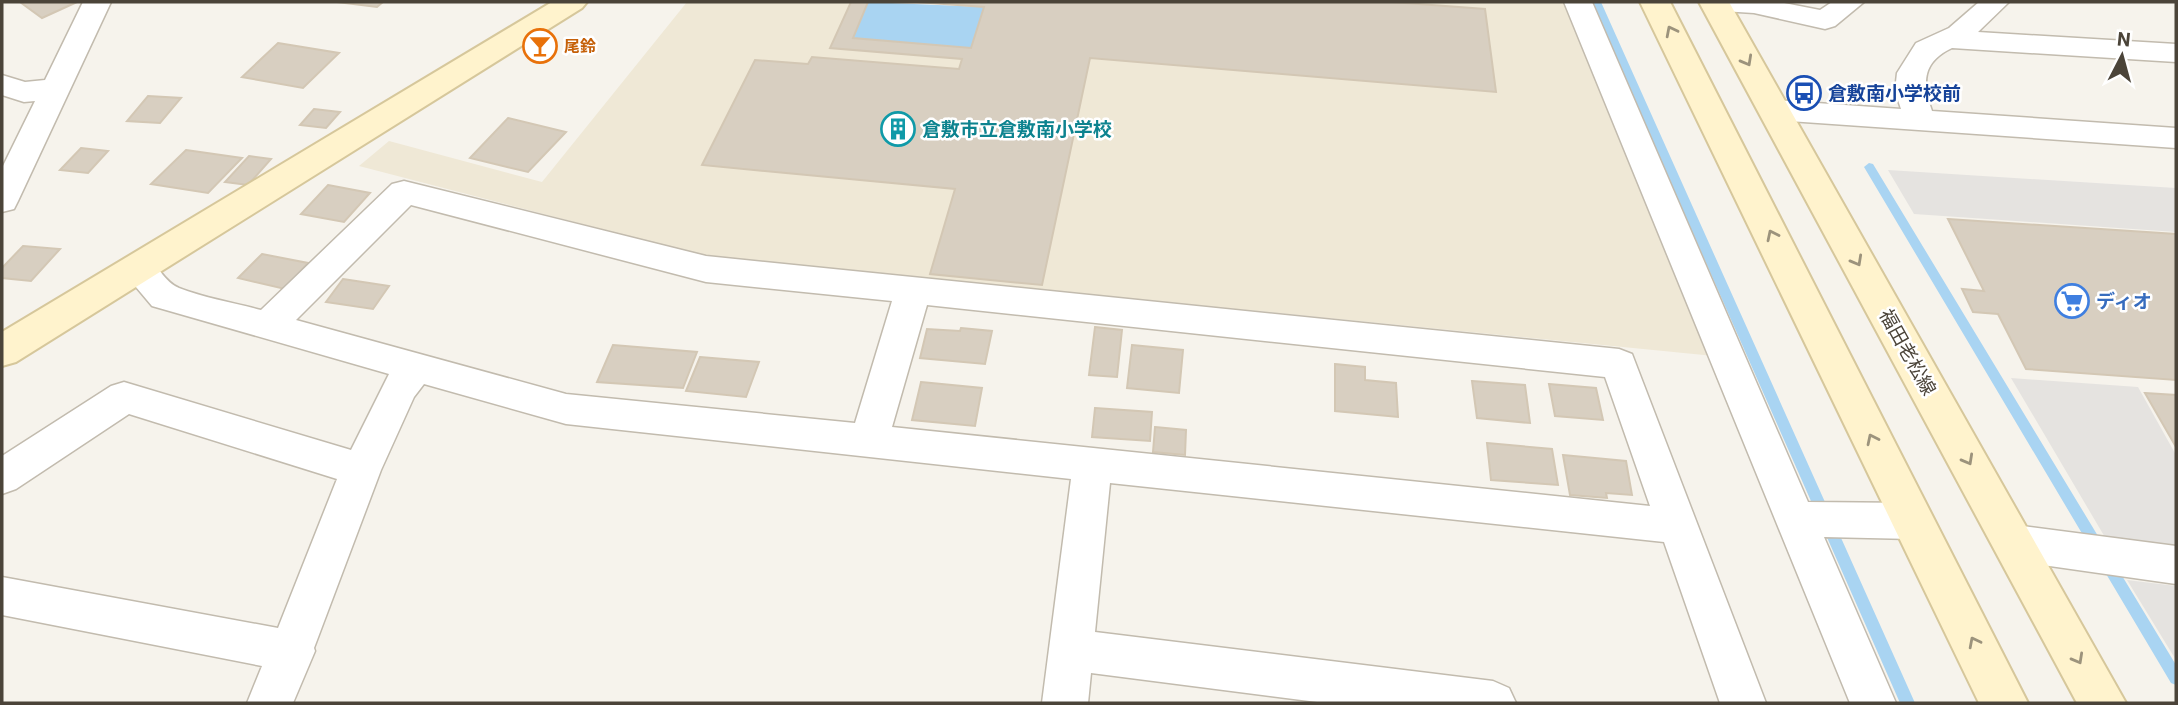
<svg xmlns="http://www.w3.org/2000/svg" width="2178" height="705" font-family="Roboto,'Noto Sans JP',sans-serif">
<rect width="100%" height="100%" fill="#f6f3ec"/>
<path fill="#efe8d6" d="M687 2H851L831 48 962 59 959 69 812 57 808 64 755 60 703 165 955 189 930 274 1041 285 1090 58 1495 92 1485 9 1392 2H1568L1714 356 709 257 359 166 389 141 542 182Z"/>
<path fill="#e5e3e0" d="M1888 170 2176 188V232L1914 214Z
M2011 378 2138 387 2176 455V548L2106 539Z
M2127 580 2176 586V660Z"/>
<path fill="#a9d4f2" d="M868 2 984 7 971 48 853 38Z"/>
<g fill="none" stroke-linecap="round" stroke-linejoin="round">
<path fill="#a9d4f2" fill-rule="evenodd" d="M1591 2H1601L1915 703H1900Z
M1869 163 1873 164 2176 665V685L2171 683 1864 167Z"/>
</g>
<path fill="#d8cfc1" stroke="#d3c7b4" stroke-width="2" d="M20 2H77L42 18Z
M337 2H383L377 7Z
M851 2H868L853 38 971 48 984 7 917 2H1392L1485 9 1496 92 1090 58 1042 285 930 274 955 189 702 165 755 60 808 64 812 57 959 69 962 59 830 48Z
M278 43 339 53 303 88 242 77Z
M148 96 181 98 160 123 127 121Z
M314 109 340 112 326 128 300 125Z
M508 118 566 132 528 172 470 158Z
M81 148 108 151 88 173 60 170Z
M186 150 242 158 208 193 151 184Z
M249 156 271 159 248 185 225 182Z
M328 185 370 193 344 222 301 214Z
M1948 219 2176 234V380L2026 369 1998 314 1973 312 1962 289 1984 291Z
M23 246 60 249 31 281 2 278V268Z
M262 254 308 263 285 289 238 278Z
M343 279 389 286 373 309 326 302Z
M1095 327 1122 330 1117 377 1089 375Z
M961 328 992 331 985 364 920 358 927 329 960 331Z
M613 345 697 352 683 388 597 382Z
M1132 345 1183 350 1179 393 1127 388Z
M700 357 759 362 746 397 686 391Z
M1335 364 1365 367V380L1396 383 1398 417 1335 411Z
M1472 381 1525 385 1530 423 1477 418Z
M921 382 982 388 975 426 912 420Z
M1549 384 1596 388 1603 420 1555 416Z
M2145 393 2176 395V447Z
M1095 408 1152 412 1150 441 1092 437Z
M1155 427 1186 430 1185 455 1153 452Z
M1487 443 1552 449 1558 485 1491 480Z
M1563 455 1626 461 1632 495 1606 493 1607 498 1570 495Z"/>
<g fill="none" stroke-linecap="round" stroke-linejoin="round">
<g stroke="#c2bbae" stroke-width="3">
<path id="street" d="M83 2H111L18 201 14 209 2 212V168L35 101 24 102 2 95V75L25 82 45 80Z
M1564 2H1592L1808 502 1913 503 1927 508 1933 521 1927 534 1913 539 1824 537 1896 703H1850Z
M1704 2H1779L1820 10 1832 2H1864L1835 26 1825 29 1754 13 1706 10Z
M1979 2H2009L1978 32 2176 44V62L1952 48C1922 62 1922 83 1932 111L2176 128V148L1774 120 1763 117 1759 110 1763 103 1774 100 1901 109 1895 91 1897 73 1916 43 1949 28Z
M404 181 706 256 1619 349 1632 354 1766 703H1720L1664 542 1110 483 1095 632 1493 681 1509 688 1516 703H1325L1091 673 1088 703H1042L1071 479 566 424 424 384 414 397 381 470 314 648 315 651 293 703H247L262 666 2 615V577L278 628 337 479 129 414 16 489 2 494V456L111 386 124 382 351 450 389 374 152 306 120 268 125 259C158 249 156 278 179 288 204 298 235 303 261 310L392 184ZM411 205 706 282 892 301 855 423 566 394 296 320ZM927 305 1605 377 1650 506 892 427Z
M2014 525 2176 546V584L2014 561 1999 556 1993 543 1999 530Z"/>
</g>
<g stroke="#d6c79b" stroke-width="4">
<path id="secondary" d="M552 2H587L582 8 16 362 2 366V332Z
M1640 2H1670L2028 703H1979Z
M1699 2H1729L2126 703H2077Z"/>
</g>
<use href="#street" fill="#fff" fill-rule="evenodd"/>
<use href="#secondary" fill="#fff3cd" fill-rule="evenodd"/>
</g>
<defs><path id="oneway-chevron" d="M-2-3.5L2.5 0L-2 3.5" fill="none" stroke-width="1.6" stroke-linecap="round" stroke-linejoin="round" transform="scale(1.75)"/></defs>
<g stroke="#9c937c">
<use href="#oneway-chevron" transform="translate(1671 31) rotate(-117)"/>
<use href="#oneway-chevron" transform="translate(1747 61) rotate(61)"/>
<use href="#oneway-chevron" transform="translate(1772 235) rotate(-116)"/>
<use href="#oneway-chevron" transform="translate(1857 261) rotate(61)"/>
<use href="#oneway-chevron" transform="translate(1872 439) rotate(-116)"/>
<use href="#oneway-chevron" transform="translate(1968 460) rotate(61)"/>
<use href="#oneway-chevron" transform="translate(1974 642) rotate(-117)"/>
<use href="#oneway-chevron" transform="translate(2078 659) rotate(61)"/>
</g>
<defs>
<g id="bar-ring" transform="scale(1.75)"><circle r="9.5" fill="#fff" stroke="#e8710a" stroke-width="1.5"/><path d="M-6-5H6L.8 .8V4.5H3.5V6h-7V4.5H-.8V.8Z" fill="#e8710a"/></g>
<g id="bus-ring" transform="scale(1.75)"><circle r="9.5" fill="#fff" stroke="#1a4fb4" stroke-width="1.5"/><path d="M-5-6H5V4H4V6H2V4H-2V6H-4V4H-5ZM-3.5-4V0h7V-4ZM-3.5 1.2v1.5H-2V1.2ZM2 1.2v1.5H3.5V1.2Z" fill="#1a4fb4"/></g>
<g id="building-ring" transform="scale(1.75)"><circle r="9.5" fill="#fff" stroke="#0f9aa8" stroke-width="1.5"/><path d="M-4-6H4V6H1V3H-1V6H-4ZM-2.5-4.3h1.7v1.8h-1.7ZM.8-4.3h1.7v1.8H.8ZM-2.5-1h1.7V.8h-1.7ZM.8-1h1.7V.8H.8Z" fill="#0f9aa8"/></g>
<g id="supermarket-ring" transform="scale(1.75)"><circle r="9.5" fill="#fff" stroke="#3f7fe0" stroke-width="1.5"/><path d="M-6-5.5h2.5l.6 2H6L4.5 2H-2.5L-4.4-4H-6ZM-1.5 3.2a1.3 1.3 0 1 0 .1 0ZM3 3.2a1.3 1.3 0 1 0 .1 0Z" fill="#3f7fe0"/></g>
</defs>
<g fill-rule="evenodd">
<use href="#bar-ring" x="540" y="46"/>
<use href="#bus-ring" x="1804" y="93"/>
<use href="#building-ring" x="898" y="129"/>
<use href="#supermarket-ring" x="2072" y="301"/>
</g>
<g text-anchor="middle" stroke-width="5" stroke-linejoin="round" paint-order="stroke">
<g font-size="16" font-weight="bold" fill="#c56008" stroke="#fff" text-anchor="start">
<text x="564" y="52">尾鈴</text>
</g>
<g font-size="19" font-weight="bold" fill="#164399" stroke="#fff" text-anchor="start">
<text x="1828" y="100">倉敷南小学校前</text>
</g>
<g font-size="19" font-weight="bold" fill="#0d838f" stroke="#fff" text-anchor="start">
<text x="922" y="136">倉敷市立倉敷南小学校</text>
</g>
<g font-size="19" font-weight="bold" fill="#366cbe" stroke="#fff" text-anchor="start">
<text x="2096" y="308">ディオ</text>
</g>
<g font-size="19" fill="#4b4439" stroke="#fff">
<text transform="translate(1908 352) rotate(61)" y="7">福田老松線</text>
</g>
</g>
<rect width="2178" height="705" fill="none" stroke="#4b4439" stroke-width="7"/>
<g transform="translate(2122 56) rotate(6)" stroke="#ffffff" stroke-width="5" paint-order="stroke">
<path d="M0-5L12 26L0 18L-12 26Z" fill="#4b4439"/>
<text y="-10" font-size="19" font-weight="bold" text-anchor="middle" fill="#4b4439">N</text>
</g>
</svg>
